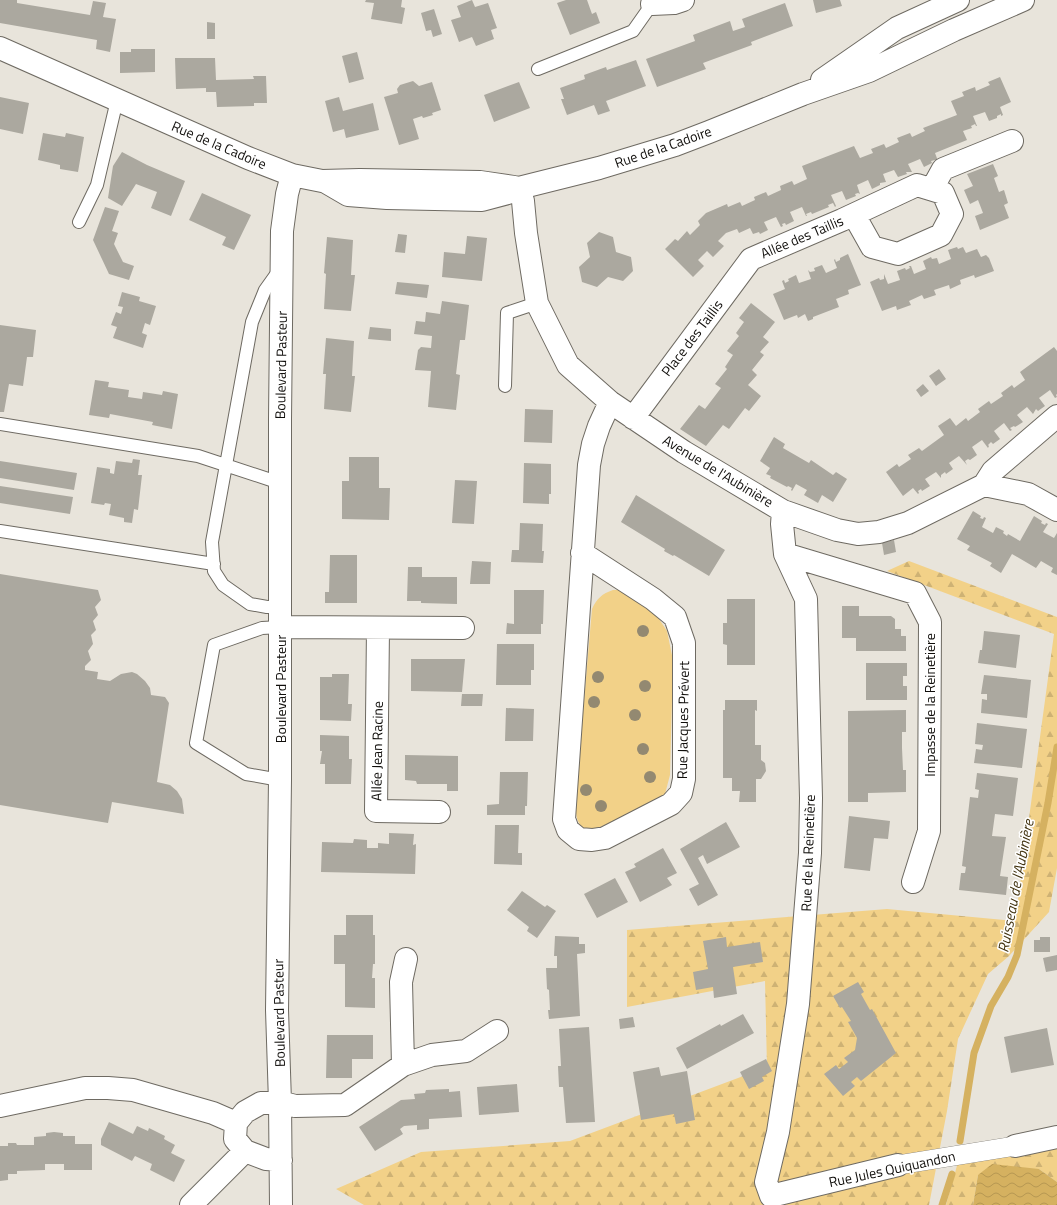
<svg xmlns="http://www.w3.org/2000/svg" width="1057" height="1205" font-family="'Titillium Web',sans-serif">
<defs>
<pattern id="forest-firs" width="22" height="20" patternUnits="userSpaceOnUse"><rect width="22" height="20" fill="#f2d188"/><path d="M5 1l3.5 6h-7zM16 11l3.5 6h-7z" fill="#ceb274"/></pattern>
<pattern id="water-waves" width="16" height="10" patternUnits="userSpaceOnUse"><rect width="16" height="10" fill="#d5b160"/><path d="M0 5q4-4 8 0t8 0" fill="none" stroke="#b69752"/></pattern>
</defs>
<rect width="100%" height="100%" fill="#e8e4db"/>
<path fill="#f2d188" d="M613 590H623L657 616 667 631 673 660 670 775 665 794C653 801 598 833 586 829 576 825 576 813 575 805L592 609C597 598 602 594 613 590Z"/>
<path fill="url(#forest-firs)" d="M909 561 1057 617V868L1049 912 1009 956 988 974 958 1039 947 1111 929 1205H364L336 1189 421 1152 570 1141 767 1067 765 981 627 1007V930L887 909 1015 921 1054 634 887 571Z
M1057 1142V1182L1039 1169 978 1175 973 1205H946L958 1162Z"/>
<path fill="url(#water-waves)" d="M992 1164 1039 1169 1057 1182V1205H973L978 1175Z"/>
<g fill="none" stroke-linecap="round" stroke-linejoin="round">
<path stroke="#d5b160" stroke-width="7" d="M960 1141 974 1053 991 1006 1008 977 1017 955 1048 803 1057 747
M942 1205 952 1174"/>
</g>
<path fill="#aba89f" d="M0 0H17V3L90 15 93 1 106 3 103 17 116 19 110 52 96 49 97 40 0 23Z
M366 0H402L401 7 405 8 402 24 371 19 374 3 365 2Z
M472 0 475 7 488 3 497 28 491 30 494 39 476 46 472 37 459 42 451 20 461 17 457 6Z
M566 0H587L592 14 596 12 600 23 570 35 557 3Z
M813 0H840L842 6 816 13Z
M785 3 793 26 751 42 752 45 703 63 706 69 657 87 646 59 695 41 693 35 730 21 733 31 745 27 742 19Z
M434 9 442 34 433 37 431 30 426 31 421 13Z
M207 22 215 23V39H207Z
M131 49H155V72L120 73V52H131Z
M357 52 364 79 349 83 342 56Z
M175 58H215L216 80 254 79 253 76H266L267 103H254V106L217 107 216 92H206V88L176 89Z
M636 60 646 86 606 101 610 111 598 115 594 105 567 115 561 99H564L560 88 585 79 584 75 606 67 607 70Z
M1000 77 1011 102 1000 107 1003 115 1001 116V114L997 116V118L989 121 985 112 973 116 977 126H976L975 124 971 126 972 128 963 131 967 140 935 153 938 161 936 162 935 160 931 161 932 163 924 167 920 159 908 164 912 172H906L907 174 898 177 894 170 883 174 886 182 880 183V185L872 189 868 180 857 185 860 194 858 193 855 194 856 196 846 200 842 191 831 195 836 206 835 207 833 203 828 205 829 207 812 214 811 212 806 214 807 216H806L802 207 790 212 794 221 786 225 785 223 782 224 783 226 781 227 776 217 764 222 768 230 760 234 759 232 753 234 750 228 739 233 737 229 726 233 718 241 724 246 713 257 707 251 698 260 704 266 693 277 665 249 675 239 678 241 687 231 690 235 700 225 698 221 706 213 727 204 728 207 740 202 742 206 755 200 754 197 766 192 768 196 781 190 780 186 792 181 794 185 807 179 802 166 854 146 860 158 873 153 871 149 884 144 886 148 899 142 897 138 910 133 912 137 925 131 923 128 957 115 951 101 964 96 962 92 975 87 976 91 990 85 988 82Z
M413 81 419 86 432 82 441 110 432 113 433 115 423 118 422 116 413 119 419 139 399 145 384 97 398 93 397 89 400 85Z
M519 82 530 108 494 122 484 95Z
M0 97 29 103 23 134 0 129Z
M339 97 343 111 373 103 379 130 346 138 344 129 333 132 325 101Z
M43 133 65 137 66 133 84 137 78 172 60 169V165L38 160Z
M122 152 147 165 185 181 171 216 151 208 157 192 136 184 122 206 108 198 113 166Z
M993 164 998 176 994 178 999 192 1004 190 1008 203 1004 205 1009 218 980 230 975 216 983 213 978 200 970 204 964 190 973 186 967 174Z
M202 193 251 215 234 250 222 245 226 237 189 220Z
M105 207 119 211 112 231 118 233 114 244 123 262 134 266 129 280 109 274 93 240Z
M599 232 613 237 616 252 631 257 633 271 623 281 608 277 597 287 582 282 579 267 590 257 587 243Z
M398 234 407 235 405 253 395 252Z
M467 236 487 238 482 281 442 277 444 252 465 254Z
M327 237 353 240 351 275H355L351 311 324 309 326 274 324 273Z
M957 247 958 249 963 247 966 253 977 249 981 257 986 255 989 258 994 271 975 278 974 275 960 280 961 284 950 289 949 285 934 290 936 295 924 299 922 295 909 301 911 305 897 310 896 306 882 311 870 282 879 278 880 280 884 279V274L888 284 900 280 897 271 905 268 906 270 910 268 909 266H911L914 274 926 269 923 261 931 257 932 259 937 258 939 264 951 259 948 250Z
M848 254 861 285 848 290 849 294 836 299 839 307 813 317V319L808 321 805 314 798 318 797 315 784 320 773 294 785 289 782 281 784 280 785 283 789 281 788 279 796 275 799 283 811 279 808 270 810 272 815 271 814 268 822 265 826 273 837 268 834 260 835 259 836 262 840 260V258Z
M397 282 429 285 427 298 395 294Z
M122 292 140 297 139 301 156 306 150 325 145 323 142 333 147 335 143 348 113 338 117 327 111 325 116 312 121 314 123 307 118 306Z
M442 301 469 305 465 340H460L456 374 460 375 456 410 428 407 431 371 415 370 418 350 421 347 431 348 432 336 414 334 416 321 425 322 426 312 440 314Z
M751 303 775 322 763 337 769 342 760 352 764 355 752 370 757 375 748 385 761 396 749 411 745 408 729 429 723 425 706 446 680 429 699 405 705 409 721 388 715 384 727 369 725 367 733 355 727 351 739 336 736 333 744 322 739 318Z
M0 325 36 330 33 357H27L23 386 9 384 4 412H0Z
M370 327 391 329V341L368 339Z
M326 338 354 341 352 376H355L351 412 324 409 326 374H323Z
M1054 347 1057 351V394L1056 395 1057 397 1055 398 1050 390 1039 398 1045 406 1038 411 1036 409 1033 414 1027 407 1017 415 1023 422 1015 427 1014 426 1010 428 1012 430 1010 431 1004 423 994 431 1000 439 993 444 991 442 988 445 989 446 988 448 982 440 972 447 977 455 970 460 968 459 965 461 967 465 959 456 949 463 953 469 946 474 945 472 941 475V478L936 472 925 479 930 486 922 491 921 489 918 491 919 493 918 494 913 488 903 496 886 472 897 464 899 467 911 459 908 455 919 448 922 451 944 435 938 426 950 418 956 426 966 418 968 421 980 412 978 409 989 401 991 404 1003 396 1001 393 1012 385 1014 388 1025 380 1020 372Z
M939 369 946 379 936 386 929 376Z
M95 380 109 382 108 387 129 390 128 397 142 399 143 392 162 395 163 391 178 394 172 429 152 425 153 422 110 414 109 418 89 415Z
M923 384 929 391 921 397 916 390Z
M525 409 553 410 552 443 524 442Z
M774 437 785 444 783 448 809 463 811 460 833 475 836 472 847 479 833 502 822 495 818 503 804 495 807 490 796 484 792 491 791 490 792 488 788 486 787 487 770 478 771 476 766 474 770 468 760 461Z
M349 457H379V488H390L389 520 342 519V481H349Z
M133 459 140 460 138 475H142L138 510 134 509 132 523 124 522V518L109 515 111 504 105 503 104 505 91 503 97 467 110 469V473L114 474 116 461 132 463Z
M0 461 77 473 74 490 0 478Z
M524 463 551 464V494H549V504L523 503Z
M455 480 477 481 474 524 452 523Z
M0 486 73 497 70 514 0 503Z
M636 495 725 550 709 576 674 555 673 556 664 551 665 549 621 522Z
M973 511 981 516 980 518 983 519 984 517 986 518 982 527 993 533 996 527 1004 531 1003 533 1007 536 1008 534 1020 541 1034 516 1042 521 1041 523 1045 525 1046 523 1048 524 1043 532 1054 538 1057 533V575L1051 572 1053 568 1041 561 1036 568 1012 554 1001 573 990 566 992 563 967 550 970 546 957 539Z
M520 523 543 524 542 551H544L543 563 511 562 512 550H519Z
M894 540 896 552 884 555 882 543Z
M330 555H357V603H325V592H329Z
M472 561 491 562 490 584H470Z
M408 567H422V577H457V604L421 603V601H407Z
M0 574 98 590 101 600 95 607 98 615 93 621 96 630 91 635 93 644 88 651 91 660 85 666V670L98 672 97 679 110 681 121 674 132 672 137 674 145 681 150 688 151 695 165 697 169 703 157 782 170 785 177 791 182 799 184 814 112 802 108 823 0 805Z
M514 590H544L543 624H541V634H506L507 623 514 624Z
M727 599H755V665H727V645L723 644V623H727Z
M842 606H859V616H891L895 619V629H901V636H906V651H856V638H842Z
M984 631 1020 635 1016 668 978 663 980 650H982Z
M497 644H534V670H531V685H496Z
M411 659H465L462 692 411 691Z
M866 663H907V676H903V686H907V700H866Z
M332 674H349L348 704H352L351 721 320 720V677H332Z
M984 675 1031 680 1027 718 981 713 982 699 987 700V694H981Z
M462 694H483L482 706H461Z
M725 700H757V711L755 710V745H761V760L765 763 766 771 761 779H756V802H739L740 791H732V778H723V710H725Z
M506 708 534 709 533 741H505Z
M906 710V732H902V748L903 770H906V792L868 793V802H848V711Z
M977 723 1027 729 1022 768 974 763 976 749 982 750 983 745 975 744Z
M320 735 349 736V759H352L351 784H325V764H320L322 751H320Z
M405 755 458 756V791H447V784H417L416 781 405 780Z
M500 772H528L527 806H525V815H487V805L499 804Z
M977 773 1018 778 1013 816 995 814 992 836 1006 837 1000 876 1008 877 1006 895 959 890 961 873H965L966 867 962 866 970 797 978 798 979 790 975 789Z
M849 816 890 821 888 839 874 838 870 871 844 868Z
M726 822 740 847 707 864 703 855 698 858 718 895 698 906 689 889 699 884 680 849Z
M495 825H519L518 853H522V865L494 864Z
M389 833 414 834 413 845 416 844 415 874 321 872 322 842 353 843 354 839 367 840V848H378V843L389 844Z
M663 848 677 873 667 878 672 885 640 902 625 872 636 867 634 864Z
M615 878 628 902 597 918 584 894Z
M522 891 545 907 547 905 556 911 537 938 527 931 529 927 507 910Z
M346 915H373V935H375V964H373L372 978H375V1008L345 1007V964H334V935H346Z
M555 936 579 937V944H585V953L577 954 580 1016 549 1019 548 1010H550L549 990 547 989 546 968H557V956H554Z
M726 937 727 947 760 942 763 962 733 967 737 994 714 998 713 987 696 990 693 972 708 969 703 941Z
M1040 937H1050V952H1034V940H1040Z
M1057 955V970L1046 972 1043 958Z
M858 982 864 992 861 994 870 1010 872 1009 896 1053 861 1081 857 1077 851 1082 855 1086 843 1096 824 1074 836 1065 839 1069 848 1062 844 1058 855 1050 857 1038 848 1022 851 1021 842 1007 840 1008 833 996Z
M743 1014 754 1033 687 1069 676 1048 720 1024 721 1026Z
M633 1017 635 1027 620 1029 619 1019Z
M589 1027 595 1122 566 1123 563 1087H559L558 1066H561L559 1029Z
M1047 1028 1054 1065 1011 1073 1004 1037Z
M327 1035H373V1059H352V1078H326Z
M766 1059 772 1071 762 1077 764 1081 749 1089 740 1072Z
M659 1067 661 1076 687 1071 695 1120 676 1124 674 1114 641 1120 633 1072Z
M517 1084 519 1112 479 1115 477 1087Z
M449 1089V1092L460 1091 462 1117 429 1119V1129L417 1130V1125L404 1126 400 1129 403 1134 375 1151 359 1127 401 1100 415 1099 414 1094 425 1093 426 1090Z
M109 1122 133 1134 137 1126 148 1131 149 1128 165 1136 164 1139 175 1145 171 1153 185 1160 174 1182 150 1170 152 1164 135 1156 132 1161 101 1145V1139Z
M54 1132 63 1133V1136H75V1144H92V1170H64V1164H45V1170L17 1171V1174H8V1180L0 1181V1146H8V1143H16L17 1145H34V1137L46 1136V1133Z"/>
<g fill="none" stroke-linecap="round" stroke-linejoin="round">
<g stroke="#6e6a62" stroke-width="14">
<path id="service" d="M538 69 633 31 652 4
M79 222 97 185 117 100
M280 269 265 290 252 322 212 542 214 571 223 585 250 604 267 607H281
M505 386 507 313 537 303
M0 424 198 456 274 481 281 479
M0 531 214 564
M280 780 246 774 196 743 214 645 262 628 281 627"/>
</g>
<g stroke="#6e6a62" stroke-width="20">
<path id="pedestrian" d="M898 1165 1015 1146"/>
</g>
<g stroke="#6e6a62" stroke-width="24">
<path id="minor" d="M652 4 674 3 683 0
M0 48 248 158 292 175 322 181 360 180 480 182 514 187
M822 80 897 28 958 0
M324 181 348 195 387 198 482 200 508 193 519 188 599 168 675 145 709 132 803 94 869 71 954 30 1023 0
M519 188 523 201 526 233 537 303 568 365 610 402 684 452 783 511 837 530 858 534 879 532 908 523 984 485 1028 494 1057 510
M932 189 943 169 1012 141
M633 418 751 259 842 220 917 185 943 193 952 214 941 235 898 254 872 247 854 215
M984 485 993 471 1057 416
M783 511 782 524 785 554 806 599 811 798 810 853 798 1004 778 1132 766 1182 771 1196 898 1165
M582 553 653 599 675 617 684 643V779L681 793 671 804 605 838 592 840 579 839 568 830 564 819 589 465 593 444 599 426 610 402
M785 554 915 593 930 622 929 831 913 882
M281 627 463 628
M378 628 376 811 439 812
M403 1065 432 1055 466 1051 497 1031
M0 1106 85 1088H108L133 1090 213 1113 236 1123
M1015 1146 1057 1137
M281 1160 266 1159 245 1151 235 1139 236 1123 245 1112 261 1103 280 1102 295 1106 345 1105 403 1065 401 982 406 959
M191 1205 245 1151
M281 1205 280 1102 277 1010 280 780V420L282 231 287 194 292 175"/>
</g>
<use href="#service" stroke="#fff" stroke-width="12"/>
<use href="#pedestrian" stroke="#fff" stroke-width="19"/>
<use href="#minor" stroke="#fff" stroke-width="22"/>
</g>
<g fill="#938971">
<circle cx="643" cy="631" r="6"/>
<circle cx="598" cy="677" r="6"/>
<circle cx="645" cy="686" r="6"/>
<circle cx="594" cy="702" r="6"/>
<circle cx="635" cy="715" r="6"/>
<circle cx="643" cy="749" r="6"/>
<circle cx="650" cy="777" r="6"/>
<circle cx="586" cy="790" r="6"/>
<circle cx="601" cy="806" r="6"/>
</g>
<g text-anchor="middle" stroke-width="3" stroke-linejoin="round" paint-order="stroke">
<g font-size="14" fill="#100e0b" stroke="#fff">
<text transform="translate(219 145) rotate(23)" y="5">Rue de la Cadoire</text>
<text transform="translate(663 147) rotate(-19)" y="5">Rue de la Cadoire</text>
<text transform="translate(802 237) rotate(-23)" y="5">Allée des Taillis</text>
<text transform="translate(692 338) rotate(-53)" y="5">Place des Taillis</text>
<text transform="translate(281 365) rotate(-89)" y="5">Boulevard Pasteur</text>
<text transform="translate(718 471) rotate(31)" y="5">Avenue de l'Aubinière</text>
<text transform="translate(281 689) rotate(-90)" y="5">Boulevard Pasteur</text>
<text transform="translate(930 705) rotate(-90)" y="5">Impasse de la Reinetière</text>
<text transform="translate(683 720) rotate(-89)" y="5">Rue Jacques Prévert</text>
<text transform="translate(377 751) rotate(-89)" y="5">Allée Jean Racine</text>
<text transform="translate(808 853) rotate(-88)" y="5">Rue de la Reinetière</text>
<text transform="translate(279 1013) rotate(-91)" y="5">Boulevard Pasteur</text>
<text transform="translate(892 1169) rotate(-12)" y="5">Rue Jules Quiquandon</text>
</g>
<g font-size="15" font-style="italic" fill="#423310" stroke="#fff">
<text transform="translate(1016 886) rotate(-79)" y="5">Ruisseau de l'Aubinière</text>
</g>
</g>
</svg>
